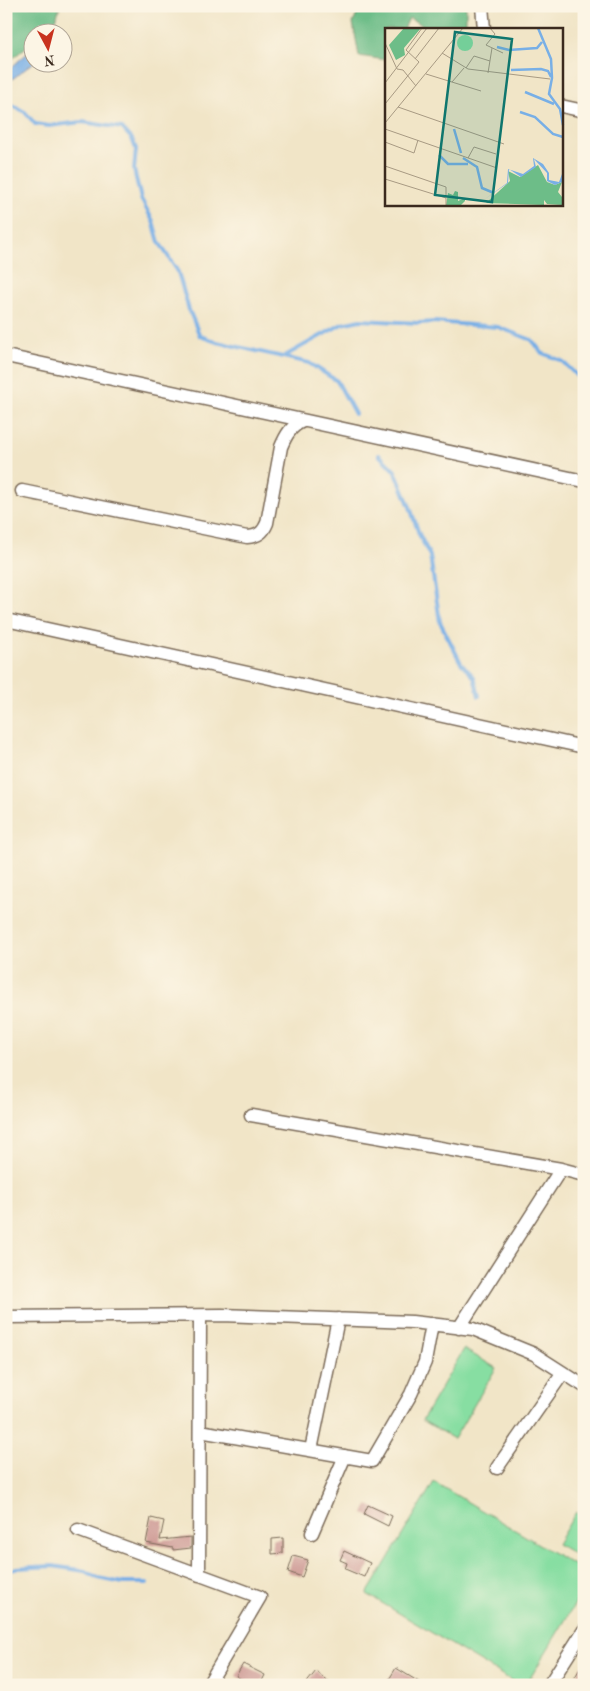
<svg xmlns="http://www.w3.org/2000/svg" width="590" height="1691" font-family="'Old Standard TT',serif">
<rect width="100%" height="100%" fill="#fcf5e5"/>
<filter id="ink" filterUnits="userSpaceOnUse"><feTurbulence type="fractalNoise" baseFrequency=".02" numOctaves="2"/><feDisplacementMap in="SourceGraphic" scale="10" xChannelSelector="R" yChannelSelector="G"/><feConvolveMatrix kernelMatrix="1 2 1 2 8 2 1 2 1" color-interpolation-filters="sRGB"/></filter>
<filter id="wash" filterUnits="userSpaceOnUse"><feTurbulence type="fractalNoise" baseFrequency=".0096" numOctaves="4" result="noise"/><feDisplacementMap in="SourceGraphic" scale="20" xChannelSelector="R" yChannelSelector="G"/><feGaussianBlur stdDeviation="1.12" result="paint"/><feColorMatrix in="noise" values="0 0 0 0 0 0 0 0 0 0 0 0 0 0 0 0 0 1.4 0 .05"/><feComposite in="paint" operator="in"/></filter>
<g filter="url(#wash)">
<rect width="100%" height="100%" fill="#f1e5c7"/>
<path fill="#87dea2" stroke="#618460" d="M464 1349 496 1368 454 1439 422 1420Z
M434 1482 584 1571V1589L526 1685H519L367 1594Z
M576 1512 584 1517V1559L557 1544Z"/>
<path fill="#6dbd88" stroke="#547453" d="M6 6H60L56 19 44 32H32V42L6 64Z
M361 6H466V29H430L409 18 404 29H386V60L359 56 353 23Z"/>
<path fill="#78afe6" stroke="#5a6c82" d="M32 49 33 63 6 84V72Z"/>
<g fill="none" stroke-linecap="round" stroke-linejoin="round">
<path stroke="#78afe6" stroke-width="4" d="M6 102 25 112 35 124 49 126 82 122 122 128 132 139 136 149 134 170 141 199 153 221 159 242 178 272 189 310 200 336 217 342 309 363 337 381 355 414
M283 357 342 324 360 320 419 323 434 322 498 327 532 340 542 353 562 361 584 383
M379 455 395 471 410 507 419 534 430 556 440 622 461 663 474 677 479 696
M6 1573 16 1568 53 1566 85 1571 98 1578 123 1583H147"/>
</g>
<g id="blocks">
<path fill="#cf9c97" d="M368 1505 392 1516 388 1526 364 1514Z
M151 1518 164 1521 160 1540 191 1537V1548L173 1550V1548L146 1543Z
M283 1538V1553L272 1554V1539Z
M344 1551 370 1563 364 1577 345 1569 347 1563 340 1560Z
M293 1556 308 1560 302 1577 288 1572Z
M584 1662V1685H570Z
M243 1664 265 1675 260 1685H252L236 1676Z
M396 1668 424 1685H394L388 1681Z
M316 1671 332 1685H305Z"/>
</g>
</g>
<g filter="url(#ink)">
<use href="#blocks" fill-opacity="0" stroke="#7b6b59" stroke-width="1"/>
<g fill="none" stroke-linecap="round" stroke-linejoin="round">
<g stroke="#7b6b59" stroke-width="15">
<path id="minor" d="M482 6 484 29
M561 106 584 111
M6 356 584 481
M22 491 247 537C258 536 263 533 267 523L281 447C286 435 291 426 303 421
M6 620 584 747
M251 1115 561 1169 584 1175
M6 1317 222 1315 412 1322 473 1329 534 1354 584 1386
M459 1328 561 1169
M200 1431 372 1461 411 1394 425 1362 432 1324
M311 1450 338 1319
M497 1468 563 1373
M78 1530 260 1597 208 1685
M312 1533 345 1456
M199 1575 200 1316
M549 1685 584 1630"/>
</g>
<use href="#minor" stroke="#fff" stroke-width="12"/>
</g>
</g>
<g transform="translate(385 28)">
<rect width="178" height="178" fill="#f1e5c7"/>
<path d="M72 15a8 8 0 1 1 16 0a8 8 0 1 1-16 0Z" fill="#87dea2"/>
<path d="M19 0H36L19 20 20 27 11 32 4 17ZM153 137 162 154 170 157 177 154 173 164 177 169V177L162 176 159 172V177L101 175 125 153 123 143 135 149ZM70 163 73 164V173L80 170V173L76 177H61L63 165 68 167Z" fill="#6dbd88"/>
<path d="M148 130 158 136 164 145V152L174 154 177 146V154L170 157 162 153V145L149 131 151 139 136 149 124 141 123 155 100 171 99 177 100 171 122 155 123 141 138 146 149 138Z" fill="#78afe6"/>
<path fill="none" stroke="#78afe6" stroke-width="2.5" d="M153 0 166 31 167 50 164 66 175 81 178 97M112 19 124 22 152 20 157 14M126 42 156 41 163 43 166 49M140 64 169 76M135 84 150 89 168 106 178 109M69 101 76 125M54 127 63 136H83M78 130 92 139 97 160 109 165"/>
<path fill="none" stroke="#a89a83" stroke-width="1" d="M105 0 110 6 101 17 118 25M0 15 12 41 18 42 31 58M57 25 83 41 165 51M30 31 54 0M81 40 89 28 105 33M103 45 107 20M41 46 96 63M67 54 79 40M0 55 42 0M0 76 34 34 21 22 37 0M13 79 119 116M0 95 78 0M0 101 112 140M0 114 29 125 33 112M83 130 89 119 111 126M0 138 61 159V177M0 151 61 170"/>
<path fill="#0f766e" fill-opacity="0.15" stroke="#0f766e" stroke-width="2.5" d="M70 4 127 11 107 174 50 167Z"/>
<rect width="178" height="178" fill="none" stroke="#3b2a1e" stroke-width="2.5"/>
</g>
<rect width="590" height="1691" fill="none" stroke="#fcf5e5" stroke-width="25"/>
<g transform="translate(48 48) rotate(173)"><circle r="24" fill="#fcf5e5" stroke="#afa495"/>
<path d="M0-4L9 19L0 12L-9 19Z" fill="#c8321e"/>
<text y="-8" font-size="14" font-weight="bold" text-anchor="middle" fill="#3b2a1e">N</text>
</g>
</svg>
